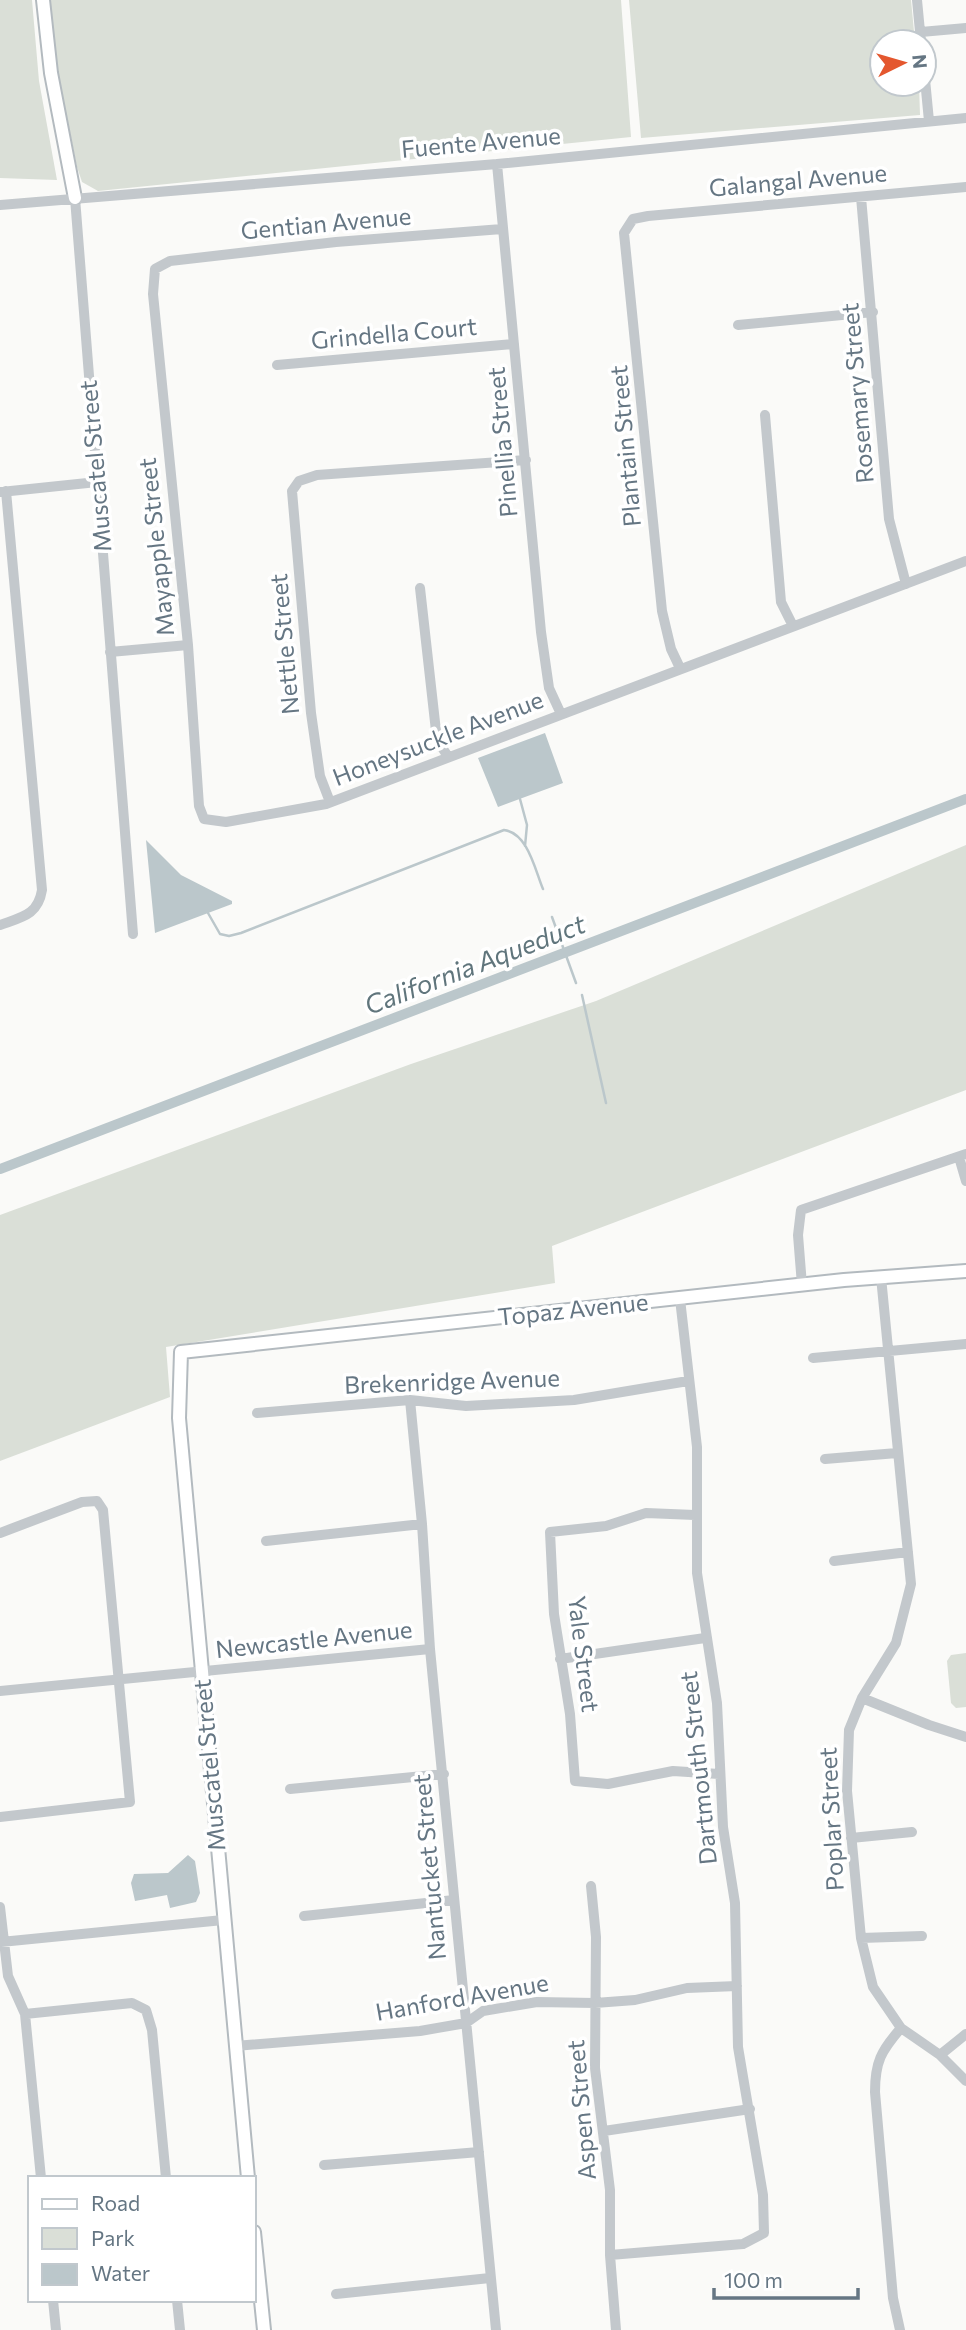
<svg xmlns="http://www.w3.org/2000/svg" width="966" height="2330" font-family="Commissioner,sans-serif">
<rect width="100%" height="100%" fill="#fafaf8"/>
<path fill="#dadfd7" d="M0 0H32L39 81 57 180 0 178Z
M50 0H621L631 137 98 191 82 182 77 167 54 54Z
M629 0H911L915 42H882V84H919L920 115 641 138Z
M966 845V1090L552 1246 555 1283 166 1347 170 1397 0 1461V1215L411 1064 596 1001Z
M966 1653V1707L956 1708 951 1703 947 1661 951 1655Z"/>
<path fill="#bbc7cb" d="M545 733 563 783 498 807 478 758Z
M146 840 181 875 232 901V904L155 933Z
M188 1855 195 1861 200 1893 196 1902 170 1908 167 1895 135 1901 131 1883 134 1874 168 1873Z"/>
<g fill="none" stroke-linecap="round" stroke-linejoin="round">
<path stroke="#bbc7cb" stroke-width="2.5" d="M520 799 527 825 525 846
M208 913 220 934 229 936 241 933 504 830C528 833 535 870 543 889
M552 917 576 983
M582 995 606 1103"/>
<path stroke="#bbc7cb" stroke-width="10" d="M0 1169 966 799"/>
<g stroke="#b3babf" stroke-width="16">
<path id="secondary" d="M43 0 51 73 75 198
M248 2178 179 1418 181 1352 844 1280 966 1271
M254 2232 264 2330"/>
</g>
<path stroke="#c3c8cc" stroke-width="10" d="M917 0 921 42
M921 32 966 28
M924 69 929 121
M497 164 541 632 549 688 561 714
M861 197 889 519 906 584
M75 198 133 934
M0 205 497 164 966 118
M502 229 336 242 170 261 155 269 153 294 188 645 199 806 204 819 226 822 326 804 966 561
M738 325 873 312
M277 365 514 344
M765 415 781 602 793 626
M1 492 97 482
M420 588 437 740 447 755
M110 652 188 645
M680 668 671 649 662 611 624 233 633 219 648 216 966 187
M330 802 320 776 311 713 292 491 299 481 317 475 526 460
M0 925C22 917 38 915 42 890L6 491
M959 1157 966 1181
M881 1277 911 1584 896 1643 862 1698 849 1730 847 1791 861 1938 873 1987 901 2028 940 2055 966 2081
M802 1285 798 1235 801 1210 966 1154
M813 1358 966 1344
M410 1400 422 1524 430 1649 496 2330
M257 1413 410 1400 466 1406 574 1400 688 1381
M825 1459 897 1453
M695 1515 646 1513 606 1526 550 1532 554 1614 570 1714 575 1781 608 1784 673 1771 719 1774
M0 1533 82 1502 97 1501 103 1510 130 1802 0 1817
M266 1541 422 1524
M834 1561 908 1552
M560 1659 705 1638
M0 1691 430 1649
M862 1698 929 1725 966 1737
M290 1789 444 1774
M851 1838 912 1832
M591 1886 596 1937 595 2068 610 2190V2255L616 2330
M0 1907 8 1976 25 2014 41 2178
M304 1916 454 1900
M861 1938 922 1936
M1 1942 223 1920
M25 2014 132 2003 146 2010 152 2030 166 2178
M235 2046 420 2031 466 2023 483 2011 537 2002 595 2003 635 2000 687 1988 737 1986
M940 2055 966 2034
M604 2131 750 2109
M324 2165 479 2152
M610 2255 743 2244 764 2233 763 2195 738 2047 735 1903 723 1827 717 1703 697 1573V1447L680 1299
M336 2294 490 2278
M53 2300 56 2330
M177 2300 180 2330
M900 2330 893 2298 875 2092C875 2062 881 2051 901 2028"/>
<use href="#secondary" stroke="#fff" stroke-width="12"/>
</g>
<g text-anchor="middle" stroke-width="7" stroke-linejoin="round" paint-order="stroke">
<g font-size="24" fill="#657683" stroke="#fff">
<text transform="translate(481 143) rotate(-5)" y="8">Fuente Avenue</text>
<text transform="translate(798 181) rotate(-5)" y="8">Galangal Avenue</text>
<text transform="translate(326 224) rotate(-5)" y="8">Gentian Avenue</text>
<text transform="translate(394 334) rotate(-5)" y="8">Grindella Court</text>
<text transform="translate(858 393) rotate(-95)" y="8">Rosemary Street</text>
<text transform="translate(503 442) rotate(-95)" y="8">Pinellia Street</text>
<text transform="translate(626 446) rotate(-95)" y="8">Plantain Street</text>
<text transform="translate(96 466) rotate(-95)" y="8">Muscatel Street</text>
<text transform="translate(157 547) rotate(-96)" y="8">Mayapple Street</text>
<text transform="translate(285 644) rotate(-95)" y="8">Nettle Street</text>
<text transform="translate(438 739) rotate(-21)" y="8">Honeysuckle Avenue</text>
<text transform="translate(573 1310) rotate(-6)" y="8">Topaz Avenue</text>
<text transform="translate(452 1382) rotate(-2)" y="8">Brekenridge Avenue</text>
<text transform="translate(314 1640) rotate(-6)" y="8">Newcastle Avenue</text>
<text transform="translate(583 1654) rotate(83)" y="8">Yale Street</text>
<text transform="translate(210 1765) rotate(-95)" y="8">Muscatel Street</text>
<text transform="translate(699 1768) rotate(-96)" y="8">Dartmouth Street</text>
<text transform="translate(832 1819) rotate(-93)" y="8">Poplar Street</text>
<text transform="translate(430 1867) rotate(-95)" y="8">Nantucket Street</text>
<text transform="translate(462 1998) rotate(-10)" y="8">Hanford Avenue</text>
<text transform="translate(582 2110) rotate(-95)" y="8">Aspen Street</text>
</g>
<g font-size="26" font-style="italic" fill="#60757c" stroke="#fff">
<text transform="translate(475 965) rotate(-21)" y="9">California Aqueduct</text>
</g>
</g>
<rect x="28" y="2176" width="228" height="126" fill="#ffffff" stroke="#c1c8cd" stroke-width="2"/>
<rect x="42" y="2199" width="35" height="10" fill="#ffffff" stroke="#c1c8cd" stroke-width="2"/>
<text x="91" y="2211" font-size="21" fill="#657683">Road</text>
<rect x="42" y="2228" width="35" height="21" fill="#dadfd7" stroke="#c1c8cd" stroke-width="2"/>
<text x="91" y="2246" font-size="21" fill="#657683">Park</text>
<rect x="42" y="2264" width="35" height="21" fill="#bbc7cb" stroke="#c1c8cd" stroke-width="2"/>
<text x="91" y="2281" font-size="21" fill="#657683">Water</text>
<g transform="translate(903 63) rotate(85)"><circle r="33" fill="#ffffff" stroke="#c1c8cd" stroke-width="2"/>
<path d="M0-5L12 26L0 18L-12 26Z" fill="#e4572e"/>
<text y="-10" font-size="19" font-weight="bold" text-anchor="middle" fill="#657683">N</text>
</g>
<path d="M714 2288v10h144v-10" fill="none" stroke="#657683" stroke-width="3.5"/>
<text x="724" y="2288" font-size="21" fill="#657683" stroke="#ffffff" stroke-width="5" paint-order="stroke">100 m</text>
</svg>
